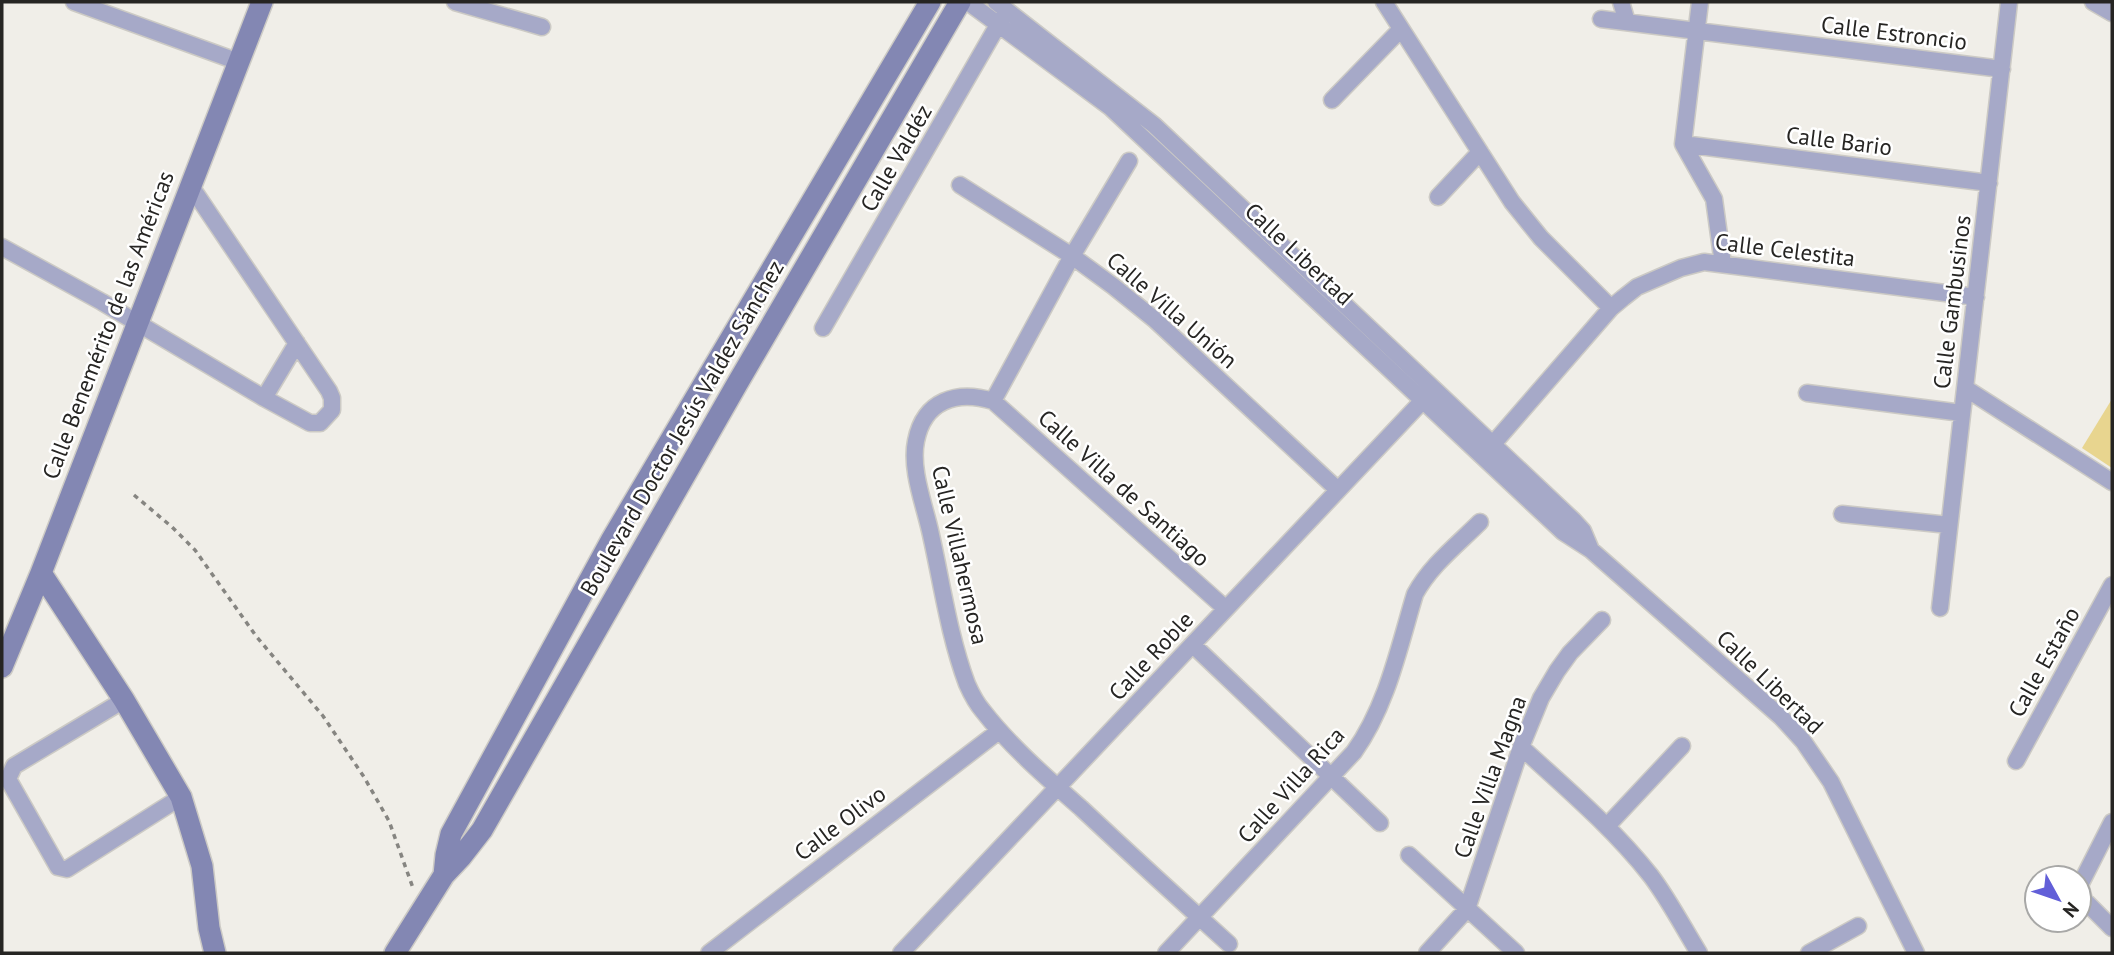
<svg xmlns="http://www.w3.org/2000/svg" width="2114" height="955" font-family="'PT Sans',sans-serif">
<rect width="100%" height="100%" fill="#f0eee8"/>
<path fill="#e8d58f" d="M2112 399V468L2082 448Z"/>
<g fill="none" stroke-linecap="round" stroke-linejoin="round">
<g stroke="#cccac5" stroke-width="19">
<path id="street" d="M74 2 239 62
M455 2 542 27
M968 2 1110 107 1563 532 1591 550 1781 717 1803 741 1831 782 1916 953
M996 2 1154 125 1573 520 1583 531 1591 550
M1384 2 1512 202 1541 238 1611 308
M1621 2 1627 22
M1700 2 1683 144 1714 199 1723 264
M2093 2 2112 13
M1601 19 2002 69
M1332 100 1401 29
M1683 144 1989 183
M960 185 1072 256 1113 286 1154 319 1338 490
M1438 197 1480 152
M2 247 102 302 264 398 310 423H320L332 410V398L329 391 190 185
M823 328 1002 18
M1965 388 2112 482
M1807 393 1962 413
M264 398 297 343
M993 401 1072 256 1129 161
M1493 444 1611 308 1623 298 1637 287 1681 268 1704 262 1976 297
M1842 514 1949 525
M1940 608 2009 2
M1226 609 993 401C957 390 924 400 916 441 910 470 925 506 931 535 942 584 949 636 967 684 971 693 976 703 983 711 1011 747 1047 778 1081 808 1130 854 1179 899 1229 944
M1193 645 1380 823
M124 700 14 766 8 779 58 867 67 869 181 797
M1521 747C1566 788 1613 828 1651 876 1669 900 1683 927 1699 953
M2016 761 2112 585
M2112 822 2080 885 2084 900 2112 928
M1607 826 1682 746
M1409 855 1516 953
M709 953 999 731
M901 953 1428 395
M1166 953 1354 752C1387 706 1399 647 1415 594 1431 565 1457 545 1480 522
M1427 953 1467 909 1521 747 1541 698 1557 671 1570 653 1602 620
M1809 953 1858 926"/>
</g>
<g stroke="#cccac5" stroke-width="24">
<path id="secondary" d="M41 573 124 700 181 797 202 866 209 928 215 953
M2 667 41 573 262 2
M444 875 446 855 451 834 612 539 930 2
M395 953 444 875 461 857 482 830 737 384 960 2"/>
</g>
<path stroke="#868581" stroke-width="3.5" stroke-dasharray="5 5" stroke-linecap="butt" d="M134 495 172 527 195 550 256 636 323 716 364 777 389 821 413 888"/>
<use href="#street" stroke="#a6a9c8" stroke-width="16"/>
<use href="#secondary" stroke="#8387b3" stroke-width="21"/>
</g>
<g text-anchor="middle" stroke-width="5" stroke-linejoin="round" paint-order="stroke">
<g font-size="23" fill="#262523" stroke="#fff">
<text transform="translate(1894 33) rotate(7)" y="8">Calle Estroncio</text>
<text transform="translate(1839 141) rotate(7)" y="8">Calle Bario</text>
<text transform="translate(896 158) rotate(-60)" y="8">Calle Valdéz</text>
<text transform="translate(1785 250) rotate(7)" y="8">Calle Celestita</text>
<text transform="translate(1299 254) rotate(43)" y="8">Calle Libertad</text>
<text transform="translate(1952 302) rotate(-83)" y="8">Calle Gambusinos</text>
<text transform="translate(1172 310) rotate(41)" y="8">Calle Villa Unión</text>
<text transform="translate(108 325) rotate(-69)" y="8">Calle Benemérito de las Américas</text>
<text transform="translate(682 428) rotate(-60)" y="8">Boulevard Doctor Jesús Valdez Sánchez</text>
<text transform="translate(1124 488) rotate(42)" y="8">Calle Villa de Santiago</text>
<text transform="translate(960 555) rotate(77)" y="8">Calle Villahermosa</text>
<text transform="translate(1151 656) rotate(-47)" y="8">Calle Roble</text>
<text transform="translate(2044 662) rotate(-61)" y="8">Calle Estaño</text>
<text transform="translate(1770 682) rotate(44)" y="8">Calle Libertad</text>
<text transform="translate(1490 777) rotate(-70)" y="8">Calle Villa Magna</text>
<text transform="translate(1291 785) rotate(-48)" y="8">Calle Villa Rica</text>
<text transform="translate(840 823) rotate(-37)" y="8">Calle Olivo</text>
</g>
</g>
<rect width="2114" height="955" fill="none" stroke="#262523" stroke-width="7"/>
<g transform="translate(2058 899) rotate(130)"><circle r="33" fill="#ffffff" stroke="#a8a8a7" stroke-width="2"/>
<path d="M0-5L12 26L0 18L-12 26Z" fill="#625fd8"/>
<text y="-10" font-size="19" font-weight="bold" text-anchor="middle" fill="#262523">N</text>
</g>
</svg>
